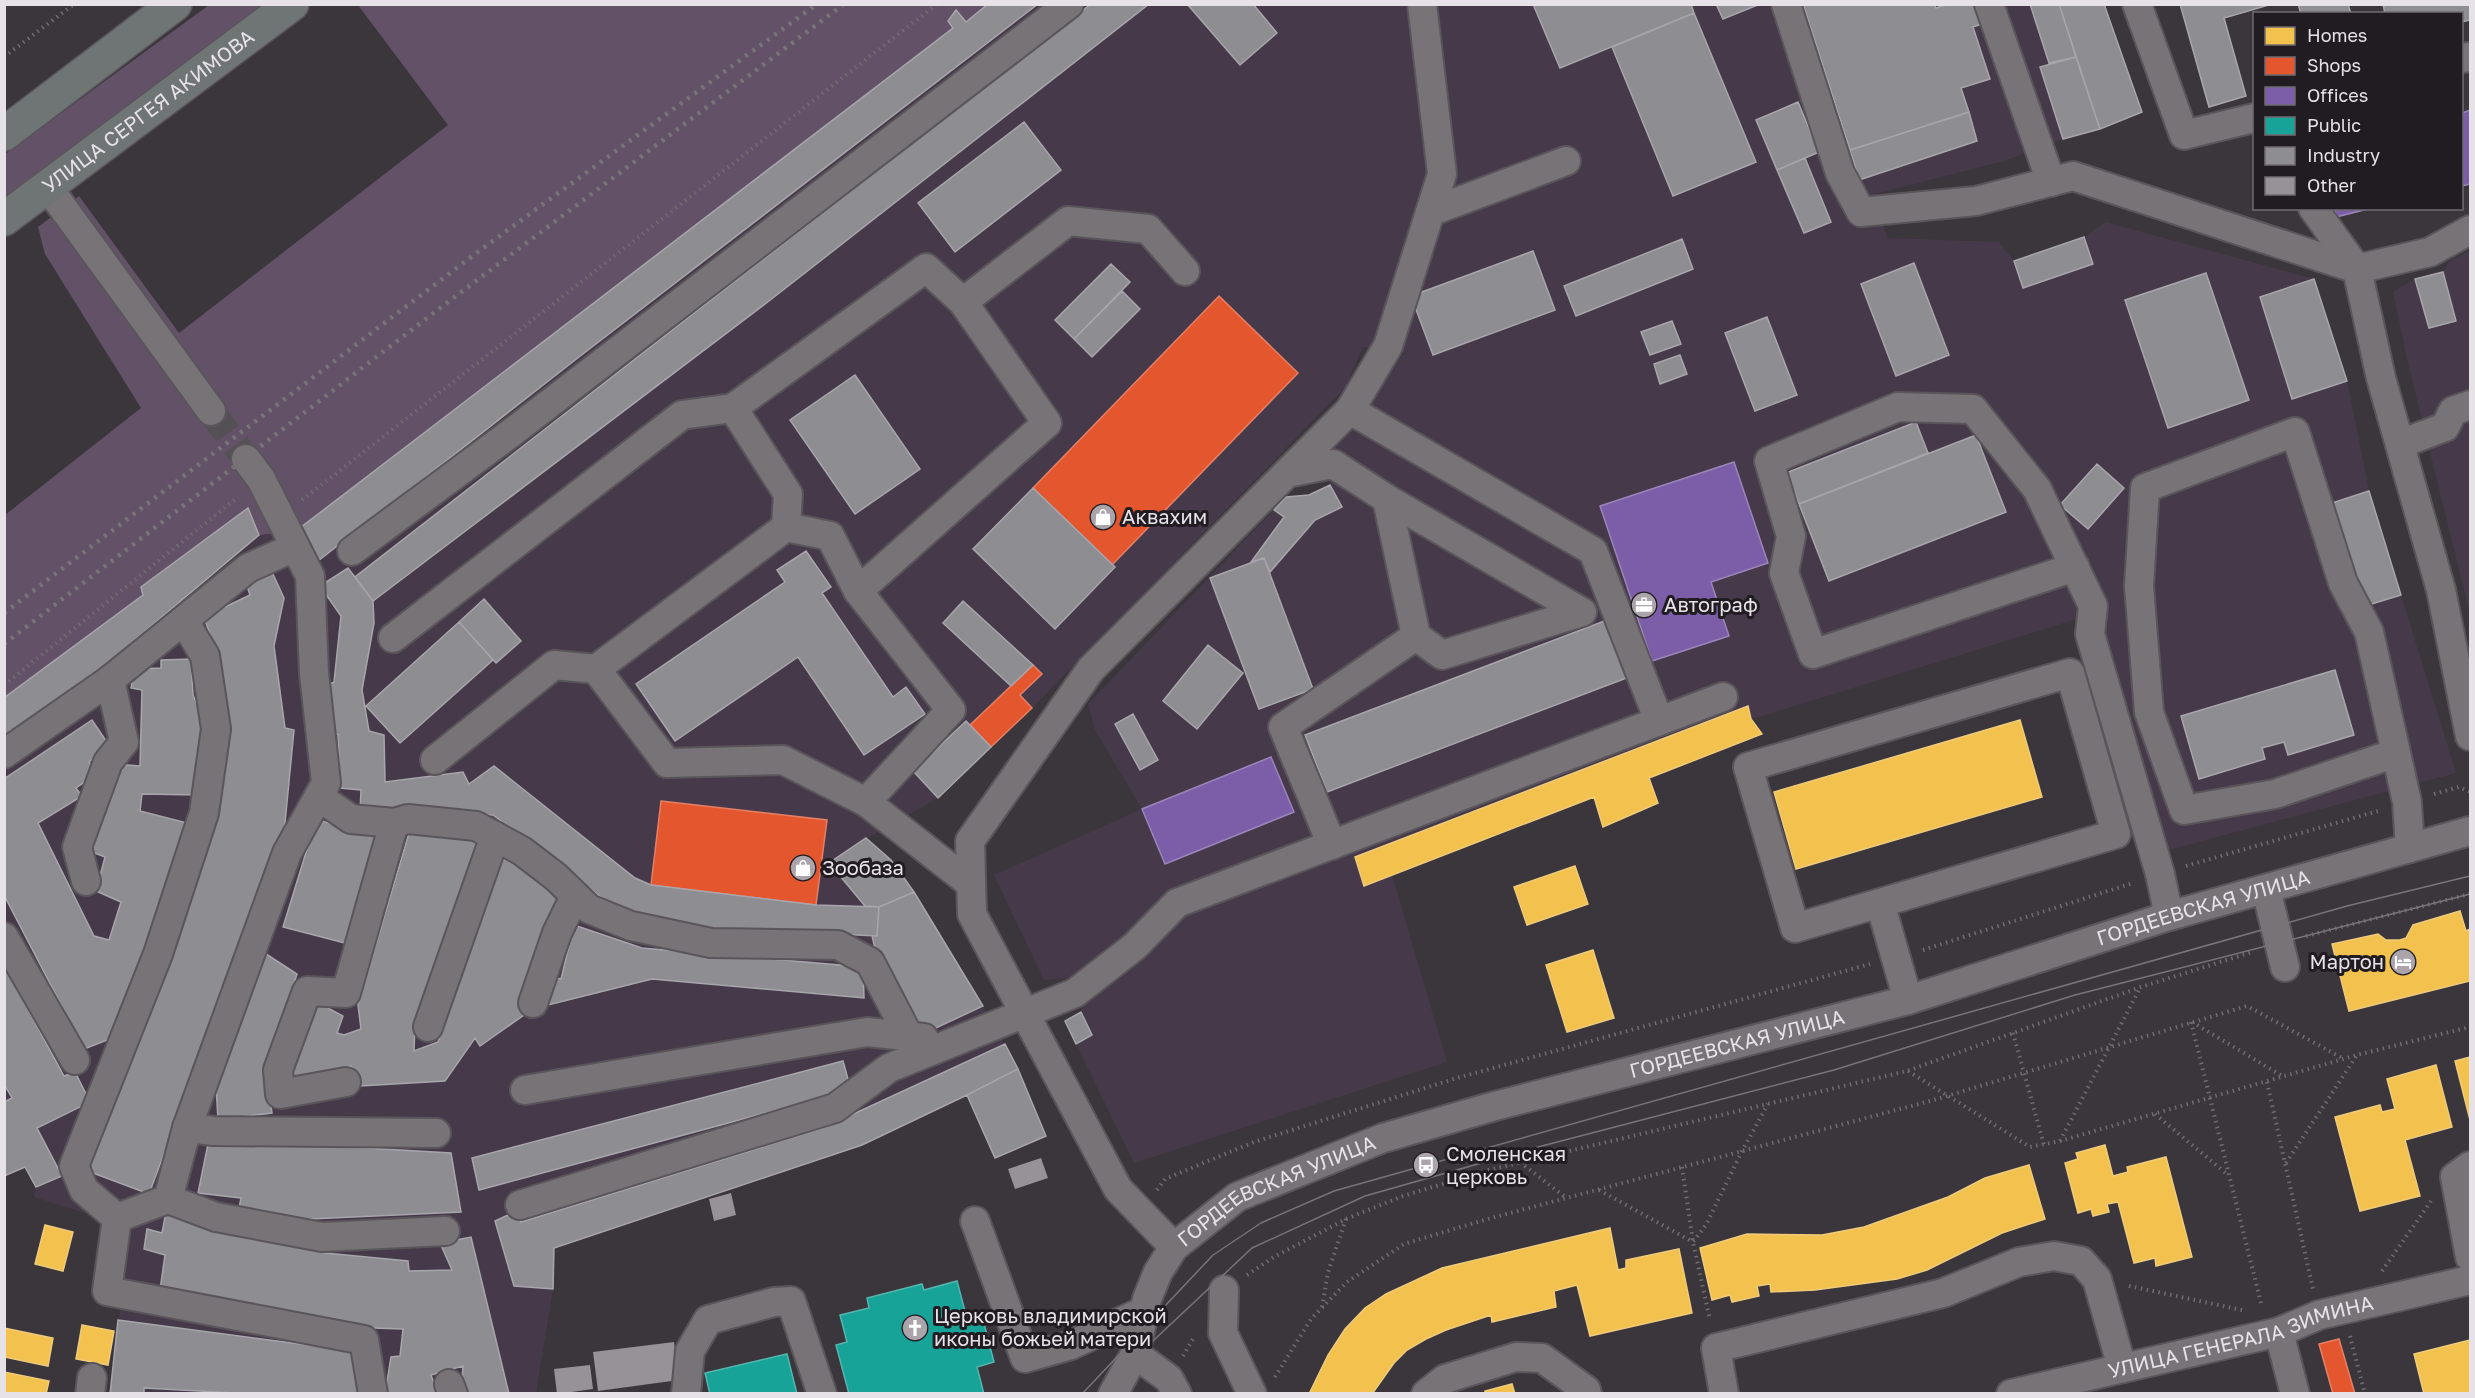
<svg xmlns="http://www.w3.org/2000/svg" width="2475" height="1398" font-family="'Golos Text',sans-serif">
<rect width="100%" height="100%" fill="#3b363b"/>
<path fill="#463a4a" d="M988 4H2059L2100 129 2063 139 2004 161 1875 194 1887 238 1999 242 2014 261 2084 237 2106 222 2314 279 2347 381 2369 491 2456 773 2169 850 2099 631 2108 602 2077 619 1752 719 1762 734 1649 778 1658 803 1603 827 1593 797 1392 875 1447 1062 1134 1163 1076 1044 1092 1035 1075 993 1065 978 1044 980 994 875 1142 809 1095 730 1088 704 1286 497 1309 495 1330 485 1323 450 1341 438 1404 353 1363 347 1345 388 1032 708 938 798 867 838 891 860 914 892 879 907 877 936 872 937 879 965 908 1003 926 1033 983 1006 1018 1069 862 1145 554 1248 553 1289 536 1393 110 1394 130 1227 34 1197 36 1187 25 1168 5 1176 4 698 142 595 141 587 248 508 896 72 953 28 948 21 956 10Z
M2470 251V614L2408 363 2393 292 2415 279 2443 272 2450 260Z"/>
<path fill="#635267" d="M209 5H264L5 200V154Z
M358 5H988L966 22 956 10 948 21 953 28 296 531 259 535 248 508 142 586 143 595 5 698V515L141 408 45 254 38 227 79 196 179 333 448 125Z"/>
<path fill="#f2c14e" stroke="#efcb7c" stroke-width="1.5" d="M1748 706 1751 719 1762 734 1649 778 1658 803 1603 827 1594 797 1364 886 1355 857Z
M2020 720 2042 797 1796 869 1774 792Z
M1575 866 1588 904 1527 925 1514 887Z
M2460 911 2466 931 2470 929V981L2349 1011 2332 944 2378 934 2386 940H2400L2406 938 2413 925Z
M1593 950 1614 1018 1567 1032 1546 965Z
M2470 1057V1120L2455 1061Z
M2436 1065 2452 1127 2405 1140 2420 1196 2360 1211 2335 1117 2380 1105 2382 1112 2395 1109 2387 1079Z
M2105 1145 2113 1176 2128 1172 2127 1167 2166 1157 2192 1257 2156 1266 2155 1258 2134 1263 2118 1202 2107 1204 2109 1212 2093 1216 2091 1209 2078 1213 2065 1163 2078 1159 2076 1153Z
M2029 1165 2045 1219 2002 1233 1927 1270 1897 1279 1815 1290 1771 1292 1770 1284 1757 1286 1759 1296 1732 1302 1730 1295 1712 1300 1700 1248 1747 1234 1822 1235 1864 1227 1948 1197 1985 1178Z
M45 1225 73 1232 63 1271 35 1264Z
M1610 1228 1618 1270 1626 1268V1260L1679 1249 1692 1313 1590 1336 1577 1285 1554 1291 1556 1307 1492 1322 1491 1315 1446 1330 1426 1339 1407 1350 1394 1363 1372 1394H1309L1328 1355 1345 1329 1365 1308 1386 1294 1442 1268Z
M82 1325 114 1331 108 1365 76 1359Z
M4 1328 53 1338 48 1366 4 1357Z
M2470 1340V1394H2424L2414 1354Z
M4 1372 49 1381 46 1394H4Z
M1512 1384 1515 1394H1485V1391Z"/>
<path fill="#e4572e" stroke="#e58066" stroke-width="1.5" d="M1219 296 1298 373 1112 565 1033 488Z
M1033 665 1042 674 1020 695 1032 708 991 747 970 725Z
M661 801 827 820 816 905 651 885Z
M2339 1339 2355 1394H2333L2319 1344Z"/>
<path fill="#7b5ea7" stroke="#9b85ba" stroke-width="1.5" d="M2470 110V184L2462 186V113Z
M2335 208H2372L2336 217Z
M1734 462 1768 563 1711 582 1729 636 1652 661 1600 506Z
M1271 757 1294 812 1165 864 1142 809Z"/>
<path fill="#17a398" stroke="#55b6b0" stroke-width="1.5" d="M957 1281 966 1315 981 1312 994 1362 977 1367 984 1394H849L836 1345 847 1342 840 1315 869 1308 867 1298 922 1284 924 1290Z
M787 1354 797 1394H710L705 1373Z"/>
<path fill="#8d8d92" stroke="#a8a6ac" stroke-width="1.5" d="M988 4H1038L579 357 318 561 296 531 953 28 948 21 956 10 966 22Z
M1091 4H1149L769 301 373 601 355 577Z
M1187 4H1253L1277 33 1240 65Z
M1533 4H1691L1694 13 1560 68Z
M1716 4H1760L1723 19Z
M1803 4H1934L1936 8 1948 4H1979L1985 23 1973 27 1990 79 1961 88 1969 112 1850 150Z
M2030 4H2059L2076 57 2049 63Z
M2059 4H2104L2142 112 2100 129Z
M2180 4H2272L2224 18 2246 96 2209 107Z
M2298 4H2348L2351 14H2301Z
M2383 4H2470V20L2462 22V14H2385Z
M1694 13 1756 162 1673 196 1612 47Z
M2076 57 2100 129 2063 139 2040 67Z
M1798 102 1819 152 1777 170 1756 120Z
M1969 112 1977 141 1859 180 1850 150Z
M1024 122 1061 170 955 252 918 203Z
M1805 158 1831 222 1804 233 1777 170Z
M2084 237 2093 264 2023 288 2014 261Z
M1682 239 1693 269 1576 316 1564 286Z
M1533 251 1555 310 1433 355 1411 296Z
M1914 263 1949 355 1896 376 1861 284Z
M1111 264 1130 282 1074 339 1055 320Z
M2443 272 2456 321 2429 328 2415 279Z
M2206 273 2249 400 2168 428 2125 300Z
M2314 279 2347 381 2292 399 2260 297Z
M1122 291 1140 309 1092 357 1074 339Z
M1767 317 1797 395 1755 411 1725 333Z
M1672 321 1681 344 1650 355 1641 332Z
M1680 355 1687 374 1660 384 1654 364Z
M855 375 920 469 855 514 790 420Z
M1916 422 1928 453 1799 504 1786 473Z
M1976 435 2006 512 1829 581 1799 504Z
M2097 464 2124 488 2088 529 2060 505Z
M1330 485 1342 507 1315 520 1270 572 1264 558 1251 562 1284 517 1274 510 1286 497 1309 495Z
M1033 488 1115 567 1055 629 973 549Z
M2369 491 2401 595 2365 606 2332 503Z
M248 508 259 535 55 707 4 741V698L143 595 141 587Z
M806 551 831 587 822 593 893 697 906 687 925 714 864 755 798 657 675 741 636 684 785 582 777 570Z
M1264 558 1313 689 1259 709 1210 578Z
M348 568 373 601 374 623 362 690 369 731 384 735 385 782 463 772 469 784 494 766 635 878 651 885 816 905 879 907 877 936 687 927 642 919 610 904 493 815 360 812 361 790 340 788 338 735 329 729 326 686 334 682 341 616 320 586Z
M272 572 284 598 274 646 285 728 294 730 284 833 149 1194 85 1170 167 969 208 846 225 775 227 731 221 667 204 617 250 595 245 580Z
M484 599 521 641 496 663 459 622Z
M963 601 1033 665 1011 686 943 623Z
M1607 620 1629 677 1327 792 1305 735Z
M459 622 493 660 400 743 366 706Z
M1208 645 1243 673 1197 729 1163 701Z
M191 659 193 695 203 718 198 795 142 794 140 811 187 823 115 1037 84 1049 4 895V779L92 720 109 745 89 762 98 773 76 788 82 796 38 823 94 936 109 940 121 902 96 891 105 857 92 852 116 764 140 766 142 690 131 688 135 669 161 668V660Z
M2335 670 2354 735 2288 755 2284 742 2262 748 2265 759 2199 779 2181 716Z
M1133 714 1158 760 1140 770 1115 724Z
M966 721 991 747 938 798 913 771Z
M316 820 376 833 345 943 283 927Z
M412 823 480 835 415 1023 414 1051 438 1042 499 858 534 870 559 892 524 990V1015L480 1046 475 1038 445 1081 360 1086 351 1066 288 1082 315 1001 343 1016 337 1033 344 1035 361 1029 358 1005Z
M866 838 891 860 914 892 879 907 865 906 829 863Z
M914 892 983 1006 925 1033 908 1003 899 1006 879 965 872 936H877L879 907Z
M574 925 642 948 863 967 864 998 652 979 544 1006 553 977 561 979Z
M263 952 297 974 266 1068 272 1113 218 1120 216 1085Z
M4 965 64 1076 75 1072 90 1102 37 1128 62 1176 36 1187 25 1167 4 1176V1102L12 1098 4 1084Z
M1081 1012 1092 1035 1076 1044 1065 1021Z
M1005 1044 1018 1069 967 1095 862 1145 554 1248 553 1289 514 1286 495 1221 517 1211 521 1222 823 1128Z
M843 1061 851 1090 479 1190 472 1158Z
M1018 1069 1046 1136 995 1158 967 1095Z
M209 1139 451 1153 461 1212 310 1219 238 1213 241 1198 198 1193Z
M166 1212 325 1253 408 1261 409 1271 452 1270 440 1243 471 1237 509 1394H461L463 1366 431 1375 438 1394H385L391 1357 400 1356 403 1329 342 1327 237 1300 160 1290 165 1255 144 1249 147 1229 162 1233Z
M118 1320 353 1351 360 1394H253L144 1388V1394H110Z"/>
<path fill="#979297" d="M1041 1158 1048 1178 1015 1189 1008 1169Z
M731 1193 736 1215 714 1221 709 1199Z
M674 1342 679 1380 598 1391 593 1352Z
M590 1365 593 1389 557 1394 554 1369Z"/>
<g fill="none" stroke-linecap="round" stroke-linejoin="round">
<path stroke="#555055" stroke-width="28" stroke-dasharray="28 14" stroke-linecap="butt" d="M211 411 246 459"/>
<g stroke="#5a555a" stroke-width="32">
<g id="minor">
<path d="M1786 4 1840 173 1861 212 1976 201 2073 176 2357 269 2381 378 2441 590 2470 736"/>
<path d="M1989 4 2051 182"/>
<path d="M2137 4 2184 135 2254 118"/>
<path d="M2462 58 2470 57"/>
<path d="M47 186 211 411"/>
<path d="M2313 208 2357 269 2430 252 2470 230"/>
<path d="M1430 212 1566 161"/>
<path d="M963 302 1068 221 1148 229 1185 271"/>
<path d="M1350 410 1593 551 1659 721"/>
<path d="M2400 444 2445 427 2453 411 2470 405"/>
<path d="M1287 473 1333 464 1387 499"/>
<path d="M786 527 830 536 858 591"/>
<path d="M352 551 511 433 1069 4"/>
<path d="M2075 567 1813 654 1784 573 1791 536 1769 461 1898 407 1973 409 2037 489 2093 606 2090 634 2160 874 2169 916"/>
<path d="M393 638 682 415 733 408"/>
<path d="M2396 753 2275 794 2184 810 2149 712 2139 586 2145 488 2295 432 2343 583 2369 632 2407 802 2410 848"/>
<path d="M4 754 110 680 248 568 295 547"/>
<path d="M435 760 554 665 596 669"/>
<path d="M319 797 351 819 394 823 408 819 476 826 522 851 556 877 589 909 631 926 711 943 838 945 870 962 909 1037"/>
<path d="M866 802 951 710 858 591 1047 423 963 302 926 268 733 408 788 494 786 527 596 669 667 763 783 760 866 802 971 884"/>
<path d="M1332 845 1283 727 1416 636 1387 499 1582 612 1442 655 1416 636"/>
<path d="M86 881 77 847 108 762 124 742 110 680"/>
<path d="M2266 889 2285 967"/>
<path d="M1880 903 2116 834 2070 673 1748 767 1795 928 1880 903 1908 1000"/>
<path d="M4 937 75 1060"/>
<path d="M533 1003 557 933 575 896"/>
<path d="M428 1027 495 836"/>
<path d="M346 1082 280 1094 278 1070 307 991 346 993 394 823"/>
<path d="M525 1090 867 1032 924 1038"/>
<path d="M187 1128 214 1131 436 1133"/>
<path d="M2470 1166 2455 1177 2470 1257"/>
<path d="M168 1199 216 1217 322 1237 445 1231"/>
<path d="M520 1205 835 1108 889 1068 1075 993 1135 946 1177 903 1723 697"/>
<path d="M117 1218 168 1199 187 1128 287 853 326 783 314 673 310 576 261 479 246 459"/>
<path d="M117 1218 84 1190 74 1166 158 954 204 813 216 729 205 656 184 621"/>
<path d="M117 1218 107 1291 364 1340 373 1394"/>
<path d="M975 1221 1025 1358 1071 1345 1144 1311"/>
<path d="M1174 1247 1118 1189 972 914 970 841 1091 669 1350 410 1388 346 1442 174 1422 4"/>
<path d="M1224 1290 1223 1333 1252 1394"/>
<path d="M2279 1332 2295 1394"/>
<path d="M1135 1354 1169 1379 1177 1394"/>
<path d="M449 1384 453 1394"/>
<path d="M90 1394 92 1378"/>
<path d="M686 1394 690 1351 708 1320 774 1302 791 1301 822 1394"/>
<path id="s1" d="M1113 1394 1135 1354 1147 1299 1158 1272 1174 1247 1237 1197 1383 1138 1495 1106 1908 1000 2169 916 2470 831"/>
<path d="M1426 1394 1445 1379 1516 1357 1542 1358 1586 1390 1587 1394"/>
<path d="M1724 1394 1716 1348 1943 1293 2019 1262 2054 1256 2081 1261 2097 1279 2122 1368"/>
<path id="s2" d="M2011 1394 2279 1332 2319 1315 2470 1280"/>
</g>
</g>
<g stroke="#5a555a" stroke-width="36">
<g id="major">
<path d="M4 134 175 4"/>
<path id="s3" d="M4 219 292 4"/>
</g>
</g>
<path stroke="#706c71" stroke-width="4" stroke-dasharray="1.5 4.5" stroke-linecap="butt" d="M4 57 74 4
M302 500 937 4
M4 685 238 497
M2434 794 2459 787 2470 792
M2186 866 2378 811
M2306 936 2470 894
M1923 950 2133 883
M2191 1022 2262 1307
M2192 1022 2284 1077
M2013 1033 2044 1145
M1908 1071 2030 1147 2060 1141 2357 1055 2470 1027
M2267 1082 2313 1289
M2155 1114 2228 1175
M2060 1141 2140 988
M1520 1162 1565 1197
M2286 1163 2357 1055
M1682 1167 1693 1242 1710 1320
M1157 1190 1165 1179 1254 1142 1457 1078 1870 964
M1599 1190 1693 1242 1706 1225 1742 1151 1768 1104
M2382 1271 2431 1201
M1247 1275 1274 1257 1346 1219 1403 1196 1489 1170 1907 1071 2141 987 2252 952
M2129 1286 2242 1310
M1322 1307 1328 1272 1346 1219
M2350 1336 2365 1394
M1183 1356 1194 1337
M1275 1377 1311 1319 1347 1282 1404 1244 1484 1220 1930 1101 2247 1006 2344 1059"/>
<use href="#minor" stroke="#777377" stroke-width="28"/>
<use href="#major" stroke="#6f7475" stroke-width="33"/>
<path stroke="#777477" stroke-width="1.5" d="M1082 1394 1213 1255 1261 1223 1334 1191 2347 906 2470 876
M1103 1394 1155 1339 1252 1248 1365 1196 1538 1147 1834 1070 2075 995 2470 894"/>
<path stroke="#777477" stroke-width="4.5" stroke-dasharray="3 6" stroke-linecap="butt" d="M4 613 475 254 817 4
M4 644 440 308 844 4"/>
</g>
<defs>
<g id="shop-disc" transform="scale(1.35)"><circle r="9.5" fill="#aba5ab" stroke="#211c22"/><path d="M-5-2.5h2.3a2.7 3.5 0 0 1 5.4 0H5L5.5 6h-11ZM-1.5-2.5h3a1.5 2.3 0 0 0-3 0Z" fill="#fff"/></g>
<g id="office-disc" transform="scale(1.35)"><circle r="9.5" fill="#aba5ab" stroke="#211c22"/><path d="M-6-3h4V-5.5h4V-3h4V5H-6ZM-1-4.5V-3h2v-1.5ZM-6 0V1H6V0Z" fill="#fff"/></g>
<g id="hotel-disc" transform="scale(1.35)"><circle r="9.5" fill="#aba5ab" stroke="#211c22"/><path d="M-6-4.5h1.5V1H6V5H4.5V3h-9V5H-6ZM-4 0a1.8 1.8 0 1 1 3.6 0ZM.5 0V-2.5h3Q6-2.5 6 0Z" fill="#fff"/></g>
<g id="bus-disc" transform="scale(1.35)"><circle r="9.5" fill="#aba5ab" stroke="#211c22"/><path d="M-5-6H5V4H4V6H2V4H-2V6H-4V4H-5ZM-3.5-4V0h7V-4ZM-3.5 1.2v1.5H-2V1.2ZM2 1.2v1.5H3.5V1.2Z" fill="#fff"/></g>
<g id="church-disc" transform="scale(1.35)"><circle r="9.5" fill="#aba5ab" stroke="#211c22"/><path d="M-1.2-6h2.4v3.5h3.3v2.4h-3.3V6h-2.4V-.1h-3.3v-2.4h3.3Z" fill="#fff"/></g>
</defs>
<g fill-rule="evenodd">
<use href="#shop-disc" x="1103" y="517"/>
<use href="#office-disc" x="1644" y="605"/>
<use href="#shop-disc" x="803" y="868"/>
<use href="#hotel-disc" x="2403" y="962"/>
<use href="#bus-disc" x="1426" y="1165"/>
<use href="#church-disc" x="915" y="1328"/>
</g>
<g text-anchor="middle" stroke-width="6" stroke-linejoin="round" paint-order="stroke">
<g font-size="20" fill="#e7e1e8" stroke="#211c22">
<text dy="7" stroke="none"><textPath href="#s3" startOffset="180">УЛИЦА СЕРГЕЯ АКИМОВА</textPath></text>
<text dy="7" stroke="none"><textPath href="#s1" startOffset="1251">ГОРДЕЕВСКАЯ УЛИЦА</textPath></text>
<text dy="7" stroke="none"><textPath href="#s1" startOffset="765">ГОРДЕЕВСКАЯ УЛИЦА</textPath></text>
<text dy="7" stroke="none"><textPath href="#s1" startOffset="279">ГОРДЕЕВСКАЯ УЛИЦА</textPath></text>
<text dy="7" stroke="none"><textPath href="#s2" startOffset="237">УЛИЦА ГЕНЕРАЛА ЗИМИНА</textPath></text>
</g>
<g font-size="20" fill="#e7e1e8" stroke="#211c22" text-anchor="start">
<text x="1122" y="524">Аквахим</text>
<text x="1664" y="612">Автограф</text>
<text x="822" y="875">Зообаза</text>
<text x="2384" y="969" text-anchor="end">Мартон</text>
<text x="1446" y="1161">Смоленская<tspan x="1446" dy="23">церковь</tspan></text>
<text x="934" y="1323">Церковь владимирской<tspan x="934" dy="23">иконы божьей матери</tspan></text>
</g>
</g>
<rect width="2475" height="1398" fill="none" stroke="#e7e1e8" stroke-width="12"/>
<rect x="2253" y="12" width="210" height="198" fill="#211c22" stroke="#706b71" stroke-width="1.5"/>
<rect x="2265" y="27" width="30" height="18" fill="#f2c14e" stroke="#706b71" stroke-width="1.5"/>
<text x="2307" y="42" font-size="18" fill="#e7e1e8">Homes</text>
<rect x="2265" y="57" width="30" height="18" fill="#e4572e" stroke="#706b71" stroke-width="1.5"/>
<text x="2307" y="72" font-size="18" fill="#e7e1e8">Shops</text>
<rect x="2265" y="87" width="30" height="18" fill="#7b5ea7" stroke="#706b71" stroke-width="1.5"/>
<text x="2307" y="102" font-size="18" fill="#e7e1e8">Offices</text>
<rect x="2265" y="117" width="30" height="18" fill="#17a398" stroke="#706b71" stroke-width="1.5"/>
<text x="2307" y="132" font-size="18" fill="#e7e1e8">Public</text>
<rect x="2265" y="147" width="30" height="18" fill="#8d8d92" stroke="#706b71" stroke-width="1.5"/>
<text x="2307" y="162" font-size="18" fill="#e7e1e8">Industry</text>
<rect x="2265" y="177" width="30" height="18" fill="#979297" stroke="#706b71" stroke-width="1.5"/>
<text x="2307" y="192" font-size="18" fill="#e7e1e8">Other</text>
</svg>
